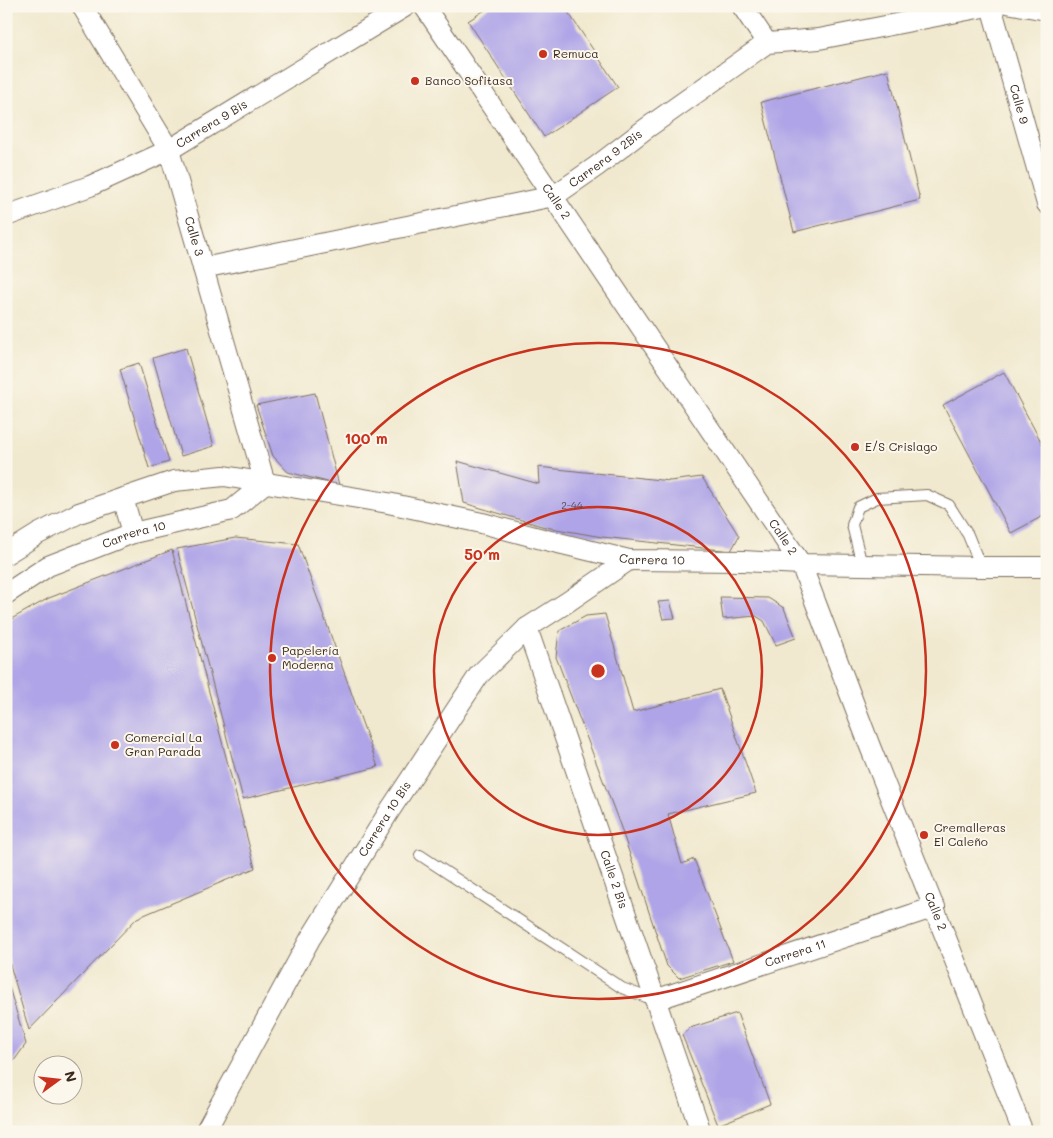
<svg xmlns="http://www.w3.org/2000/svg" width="1053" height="1138" font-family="Mali,sans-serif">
<rect width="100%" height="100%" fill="#fbf7ec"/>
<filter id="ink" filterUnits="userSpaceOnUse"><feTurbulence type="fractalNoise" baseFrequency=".02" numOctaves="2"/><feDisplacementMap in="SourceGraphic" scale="10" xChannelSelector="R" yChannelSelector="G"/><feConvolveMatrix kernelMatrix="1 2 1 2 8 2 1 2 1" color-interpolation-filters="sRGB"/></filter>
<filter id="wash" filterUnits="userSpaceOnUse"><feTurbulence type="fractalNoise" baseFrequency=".0096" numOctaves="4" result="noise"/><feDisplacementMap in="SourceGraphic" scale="20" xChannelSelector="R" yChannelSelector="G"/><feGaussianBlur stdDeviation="1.12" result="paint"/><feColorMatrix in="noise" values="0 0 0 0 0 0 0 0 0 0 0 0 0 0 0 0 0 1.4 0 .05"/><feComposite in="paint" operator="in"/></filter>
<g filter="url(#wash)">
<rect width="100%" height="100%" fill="#f1e9cf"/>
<g id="blocks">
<path fill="#afa4e7" d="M491 6H564L618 87 544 137 468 21Z
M888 70 920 200 794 232 761 102Z
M186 348 214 446 181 456 153 358Z
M139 363 169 462 149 468 120 369Z
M1004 372 1047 453V514L1011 533 943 405Z
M315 393 339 485 288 472 273 456 256 405Z
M457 461 539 484 538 467 670 481 702 477 739 536 731 551 602 537 545 527 464 503Z
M235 538 298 544 378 767 243 799 177 549Z
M172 550 255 868 137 918 29 1030 6 951V622L49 598Z
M720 597 768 598 784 608 796 638 776 645 764 621 756 616 723 619Z
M670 601 675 618 663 619 658 602Z
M605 614 633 712 720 689 756 793 668 814 682 864 694 859 733 961 679 978 667 966 620 825 556 657 559 631 586 616Z
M6 977 26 1044 6 1072Z
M737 1013 770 1104 718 1125 682 1035 690 1028Z"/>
</g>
</g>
<g filter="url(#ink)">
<use href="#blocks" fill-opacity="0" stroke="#7b6d5c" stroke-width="1"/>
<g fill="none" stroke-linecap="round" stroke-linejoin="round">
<g stroke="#7b6d5c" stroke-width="12">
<path id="service" d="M995 6 1047 15
M862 565 852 525 858 507 877 498 927 495 949 505 968 535 981 567
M420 855 622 988 654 1000"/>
</g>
<g stroke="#7b6d5c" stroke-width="22">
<g id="minor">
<path id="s1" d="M82 6 169 150 265 483"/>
<path id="s2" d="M424 6 801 564 869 744 1023 1132"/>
<path d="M742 6 767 43"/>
<path id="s3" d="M991 6 1047 204"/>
<path id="s4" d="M6 216 90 186 169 150 406 6"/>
<path id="s5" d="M203 268 554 196 597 166 644 130 767 43 819 39 988 6"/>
<path d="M123 498 133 533"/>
<path id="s6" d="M6 554 38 534 79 513 174 481 224 476 388 503 482 523 546 540 629 560 743 561 801 564 981 567H1047"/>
<path id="s7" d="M6 594 48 566 133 533 232 510 265 483"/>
<path id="s8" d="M527 628 701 1132"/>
<path id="s9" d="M655 1000 935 907"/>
<path id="s10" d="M205 1132 310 939 390 810 479 675 527 628 566 603 629 560"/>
</g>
</g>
<use href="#service" stroke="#fff" stroke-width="10"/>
<use href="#minor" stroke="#fff" stroke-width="20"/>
</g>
</g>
<g fill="none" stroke="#c8321e" stroke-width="2.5">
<circle cx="598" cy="671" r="164"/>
<circle cx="598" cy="671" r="328"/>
</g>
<g fill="#c8321e" stroke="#fbf7ec" stroke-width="2">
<circle cx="543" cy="54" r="5"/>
<circle cx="415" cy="81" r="5"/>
<circle cx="855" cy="447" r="5"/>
<circle cx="272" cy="658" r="5"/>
<circle cx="115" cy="745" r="5"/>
<circle cx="924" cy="835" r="5"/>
</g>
<g text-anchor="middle" stroke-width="4" stroke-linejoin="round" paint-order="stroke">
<g font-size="10" fill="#584850">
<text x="572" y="509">2-44</text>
</g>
<g font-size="12" fill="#3b2a1e" stroke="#fbf7ec" text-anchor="start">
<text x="553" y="58">Remuca</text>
<text x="425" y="85">Banco Sofitasa</text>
<text x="865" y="451">E/S Crislago</text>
<text x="282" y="655">Papelería<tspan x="282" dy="14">Moderna</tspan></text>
<text x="125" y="742">Comercial La<tspan x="125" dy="14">Gran Parada</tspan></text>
<text x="934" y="832">Cremalleras<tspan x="934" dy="14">El Caleño</tspan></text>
</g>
<g font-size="12" fill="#3b2a1e" stroke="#fbf7ec">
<text dy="4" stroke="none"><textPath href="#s3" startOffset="102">Calle 9</textPath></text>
<text dy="4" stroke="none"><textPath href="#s4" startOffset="226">Carrera 9 Bis</textPath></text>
<text dy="4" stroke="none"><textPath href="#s5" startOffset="422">Carrera 9 2Bis</textPath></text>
<text dy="4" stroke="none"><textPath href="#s2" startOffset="236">Calle 2</textPath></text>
<text dy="4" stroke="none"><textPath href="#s1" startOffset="258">Calle 3</textPath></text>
<text dy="4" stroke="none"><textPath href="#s7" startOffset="142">Carrera 10</textPath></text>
<text dy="4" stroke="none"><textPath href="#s2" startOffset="641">Calle 2</textPath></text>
<text dy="4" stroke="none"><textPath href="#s6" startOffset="671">Carrera 10</textPath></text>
<text dy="4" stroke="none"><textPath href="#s10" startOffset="361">Carrera 10 Bis</textPath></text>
<text dy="4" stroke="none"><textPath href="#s8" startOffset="266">Calle 2 Bis</textPath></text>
<text dy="4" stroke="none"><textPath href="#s2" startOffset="1046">Calle 2</textPath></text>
<text dy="4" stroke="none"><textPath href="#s9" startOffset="148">Carrera 11</textPath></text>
</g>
</g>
<circle cx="598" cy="671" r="8" fill="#c8321e" stroke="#fbf7ec" stroke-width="2.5"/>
<g font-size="15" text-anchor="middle" font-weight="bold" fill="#c8321e" stroke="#fbf7ec" stroke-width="4" stroke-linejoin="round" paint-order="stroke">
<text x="366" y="444">100 m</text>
<text x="482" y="560">50 m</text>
</g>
<rect width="1053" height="1138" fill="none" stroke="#fbf7ec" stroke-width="25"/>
<g transform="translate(58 1080) rotate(75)"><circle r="24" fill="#fbf7ec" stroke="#aea59a"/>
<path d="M0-4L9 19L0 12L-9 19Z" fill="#c8321e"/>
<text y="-8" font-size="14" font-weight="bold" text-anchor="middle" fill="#3b2a1e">N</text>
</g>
</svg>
